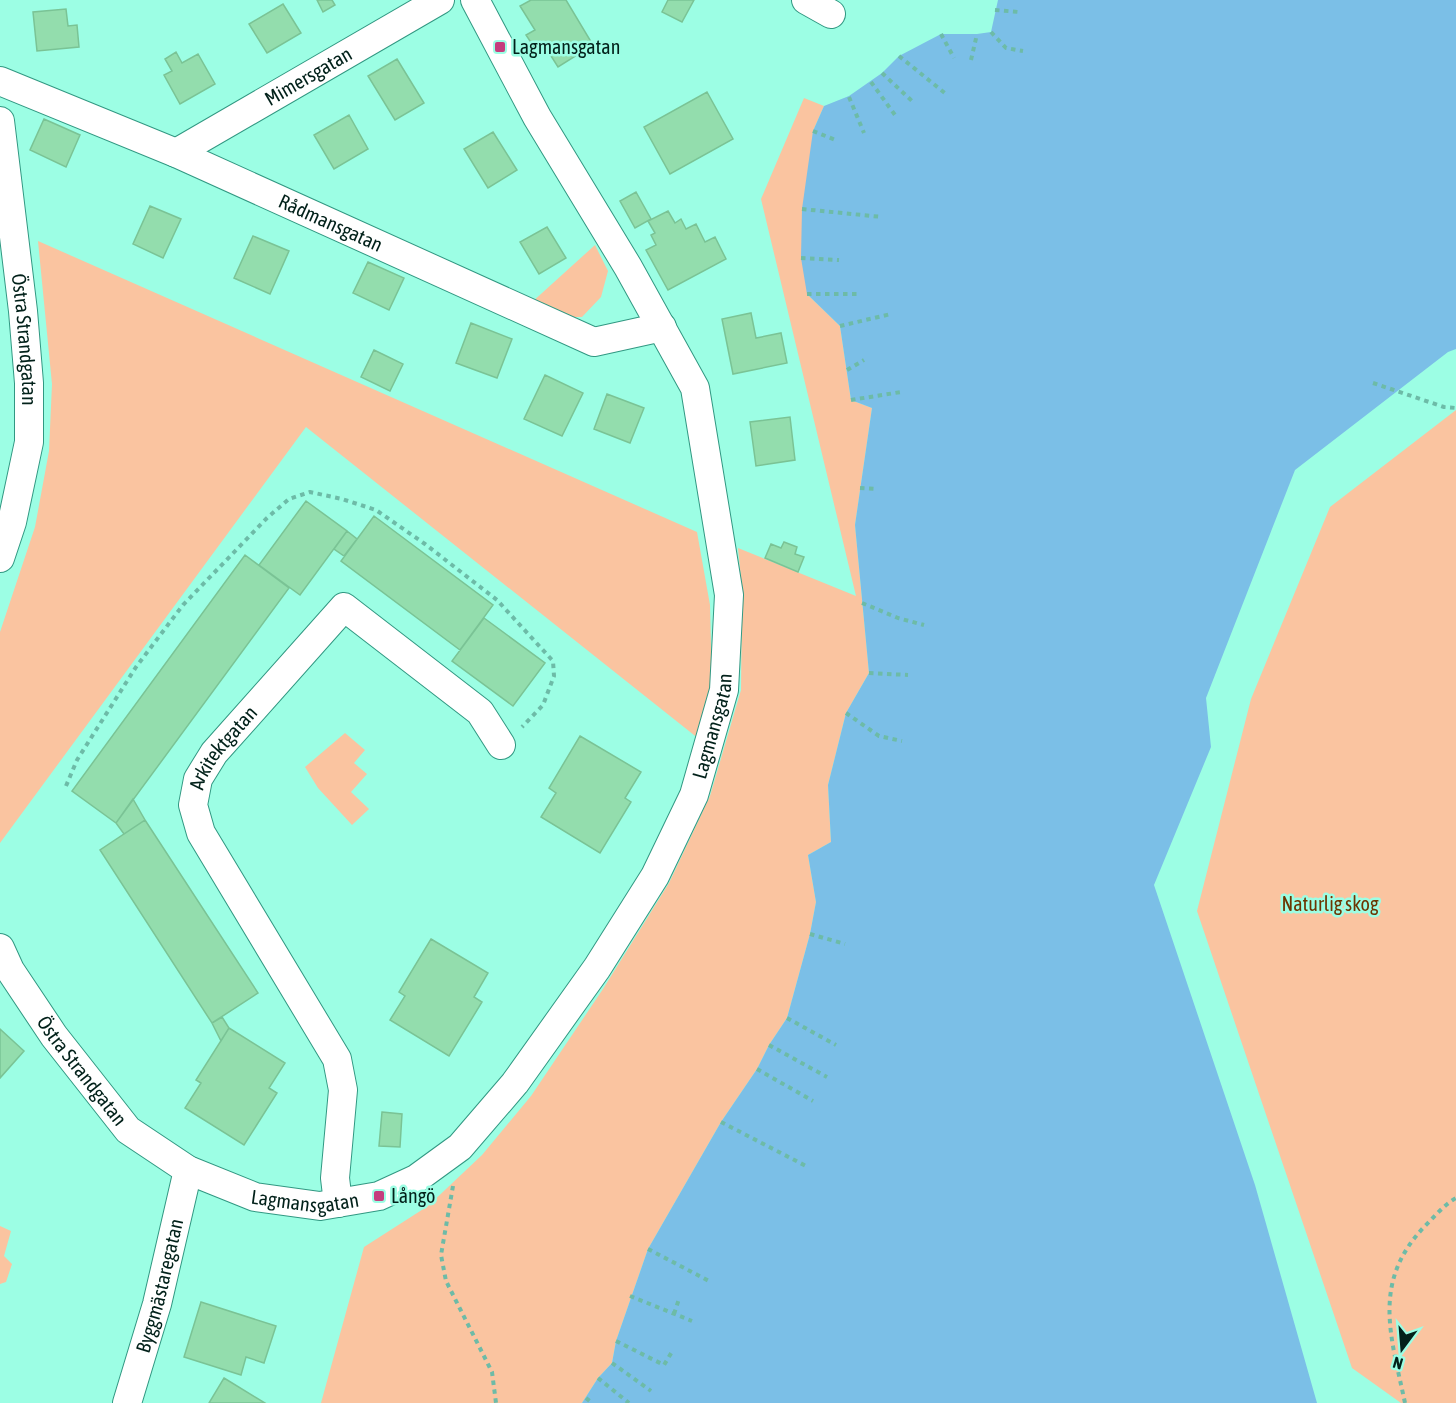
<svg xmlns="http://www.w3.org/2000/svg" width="1456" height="1403" font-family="'Asap Condensed',sans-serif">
<rect width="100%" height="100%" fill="#9cfee4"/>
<path fill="#fac4a0" d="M804 98 824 106 813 131 807 294 840 326 851 400 872 408 855 525 869 673 846 713 828 785 831 842 808 855 816 902 810 934 787 1018 769 1045 757 1069 721 1122 648 1249 616 1341 612 1363 598 1378 582 1403H321L364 1247 428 1206 482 1155 531 1096 603 989 669 883 710 796 741 690 742 589 738 548 856 596 761 199Z
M38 241 697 532 710 605 712 688 699 739 306 427 0 843V632L35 527 49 451 52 384Z
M595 245 608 271 601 297 582 317H558L531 303Z
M1456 410V1403H1401L1352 1368 1197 911 1251 699 1330 507Z
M345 733 365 750 354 763 367 774 351 792 369 809 352 825 318 788 305 767Z
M0 1226 11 1231 4 1256 12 1264 6 1282 0 1284Z"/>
<path fill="#7bbfe7" d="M998 0H1456V349L1448 352 1295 470 1206 698 1211 747 1154 885 1255 1185 1317 1403H582L598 1378 612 1363 616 1341 648 1249 721 1122 757 1069 769 1045 787 1018 810 934 816 902 808 855 831 842 828 785 846 713 869 673 855 525 872 408 851 400 840 326 807 294 801 258 802 209 813 131 824 106 849 96 882 73 899 56 941 34H977L991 32Z"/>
<path fill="#93ddad" stroke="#7ac395" stroke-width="1.5" d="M317 0H332L335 5 323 12Z
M531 0H566L593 45 558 67 546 48 538 53 526 35 535 30 520 6Z
M668 0H694L682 22 662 12Z
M283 4 301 33 267 53 249 24Z
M66 9 68 26 77 25 79 47 37 51 33 12Z
M176 52 182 63 198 54 215 84 180 104 164 75 172 71 165 59Z
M397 59 424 103 395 120 368 76Z
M707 92 733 139 670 174 644 127Z
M349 115 368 149 334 169 314 135Z
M44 119 80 135 66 167 30 150Z
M493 132 517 170 488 188 464 149Z
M636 192 651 219 635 228 620 201Z
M150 206 181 219 163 258 133 244Z
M668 211 675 223 681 219 686 229 696 224 705 242 715 237 726 259 668 290 646 250 656 245 651 235 655 233 648 221Z
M547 227 566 258 539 274 520 242Z
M253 236 289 251 270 294 234 278Z
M368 262 404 278 389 310 353 293Z
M751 313 756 338 781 333 787 363 733 374 722 319Z
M471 323 512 339 497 378 456 363Z
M374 350 403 364 390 391 361 377Z
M545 375 583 393 562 436 524 419Z
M607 394 644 408 630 443 594 429Z
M790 417 795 460 756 466 750 422Z
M306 501 347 531 300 595 259 565Z
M374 516 493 605 460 650 341 561Z
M347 531 357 539 344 556 334 549Z
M784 542 797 547 795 554 804 557 798 572 765 558 771 544 781 548Z
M245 555 289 588 116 823 72 791Z
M484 618 545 663 513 706 452 661Z
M580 736 641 772 625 798 631 802 600 853 541 817 556 793 549 788Z
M133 799 145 820 124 834 116 823Z
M145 820 258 993 212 1023 100 850Z
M431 939 488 973 474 997 482 1002 449 1056 390 1020 405 996 399 992Z
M222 1017 229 1028 221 1041 212 1023Z
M229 1028 285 1063 269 1088 277 1093 244 1145 185 1108 201 1083 196 1080Z
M0 1029 24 1051 0 1078Z
M382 1112 402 1114 400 1147 379 1146Z
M201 1302 276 1326 264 1363 246 1357 241 1375 184 1357Z
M224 1378 265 1403H209Z"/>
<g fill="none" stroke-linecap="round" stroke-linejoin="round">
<g stroke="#319882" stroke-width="30">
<g id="minor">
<path d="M806 0 831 14"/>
<path id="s1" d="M0 81 176 153 594 342 662 327"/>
<path id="s2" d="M0 121 23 311 29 383V442L12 522 0 558"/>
<path id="s3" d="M176 153 440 0"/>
<path id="s4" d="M0 948 10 970 54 1036 128 1130 188 1170 255 1197 320 1206 379 1196 416 1179 460 1147 515 1083 597 968 655 876 694 795 724 690 729 595 695 388 628 267 537 117 475 0"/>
<path id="s5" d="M338 1203 335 1178 343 1090 337 1059 201 833 193 805 198 779 214 753 344 607 480 712 501 745"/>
<path id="s6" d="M127 1403 157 1304 188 1170"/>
</g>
</g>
<path stroke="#6dbba7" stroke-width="4" stroke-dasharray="4.5 4.5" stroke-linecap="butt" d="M995 10 1019 12
M991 32 1006 48 1023 51
M941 34 954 58
M899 56 946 94
M971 60 977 34
M882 73 912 101
M871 82 895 115
M849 97 864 133
M813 131 838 141
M802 209 882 217
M801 258 839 260
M807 294H861
M840 326 891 314
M847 370 864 360
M1373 383 1444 407 1456 408
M851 400 901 392
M860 488 876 489
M862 603 898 618 924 625
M869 673 908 675
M846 713 879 736 902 741
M66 786 77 760 136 667 183 605 267 518 289 499 310 492 342 499 376 510 425 544 497 600 553 661 554 676 543 705 522 727
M810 934 845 944
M787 1018 836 1045
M769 1045 827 1077
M757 1069 813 1101
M721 1122 806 1166
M453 1186 441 1255 446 1281 492 1372 496 1403
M648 1249 709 1281
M630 1296 692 1321
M674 1314 679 1299
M616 1341 664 1365 673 1350
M612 1363 651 1391
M598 1378 629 1403
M586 1398 592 1403
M1405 1403C1391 1336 1371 1282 1425 1226 1435 1216 1444 1205 1456 1198"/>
<use href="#minor" stroke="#fff" stroke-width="28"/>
</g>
<g fill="#c53d7d" stroke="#9cfee4" stroke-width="2">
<rect x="494" y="41" width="12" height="12" rx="3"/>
<rect x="373" y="1190" width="12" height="12" rx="3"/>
</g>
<g text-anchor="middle" stroke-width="5" stroke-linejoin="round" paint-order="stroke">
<g font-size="20" fill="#02211a" stroke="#9cfee4" text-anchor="start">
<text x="512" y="54">Lagmansgatan</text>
<text x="391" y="1203">Långö</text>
</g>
<g font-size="20" fill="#02211a" stroke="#9cfee4">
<text dy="7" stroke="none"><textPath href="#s3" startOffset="153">Mimersgatan</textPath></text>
<text dy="7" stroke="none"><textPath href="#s1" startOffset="360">Rådmansgatan</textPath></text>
<text dy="7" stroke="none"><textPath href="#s2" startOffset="220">Östra Strandgatan</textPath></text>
<text dy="7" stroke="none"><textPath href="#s4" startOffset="1084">Lagmansgatan</textPath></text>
<text dy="7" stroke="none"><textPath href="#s5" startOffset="504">Arkitektgatan</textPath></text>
<text dy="7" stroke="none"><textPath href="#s4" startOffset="148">Östra Strandgatan</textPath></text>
<text dy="7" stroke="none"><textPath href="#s4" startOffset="418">Lagmansgatan</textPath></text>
<text dy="7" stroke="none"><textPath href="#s6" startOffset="122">Byggmästaregatan</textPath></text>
</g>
<g font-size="20" fill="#6c3501" stroke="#9cfee4">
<text x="1330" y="911">Naturlig skog</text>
</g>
</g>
<g transform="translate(1402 1349) rotate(196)" stroke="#9cfee4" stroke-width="4.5" paint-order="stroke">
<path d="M0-4.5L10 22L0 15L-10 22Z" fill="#02211a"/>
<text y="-9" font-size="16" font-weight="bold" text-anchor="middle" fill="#02211a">N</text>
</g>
</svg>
